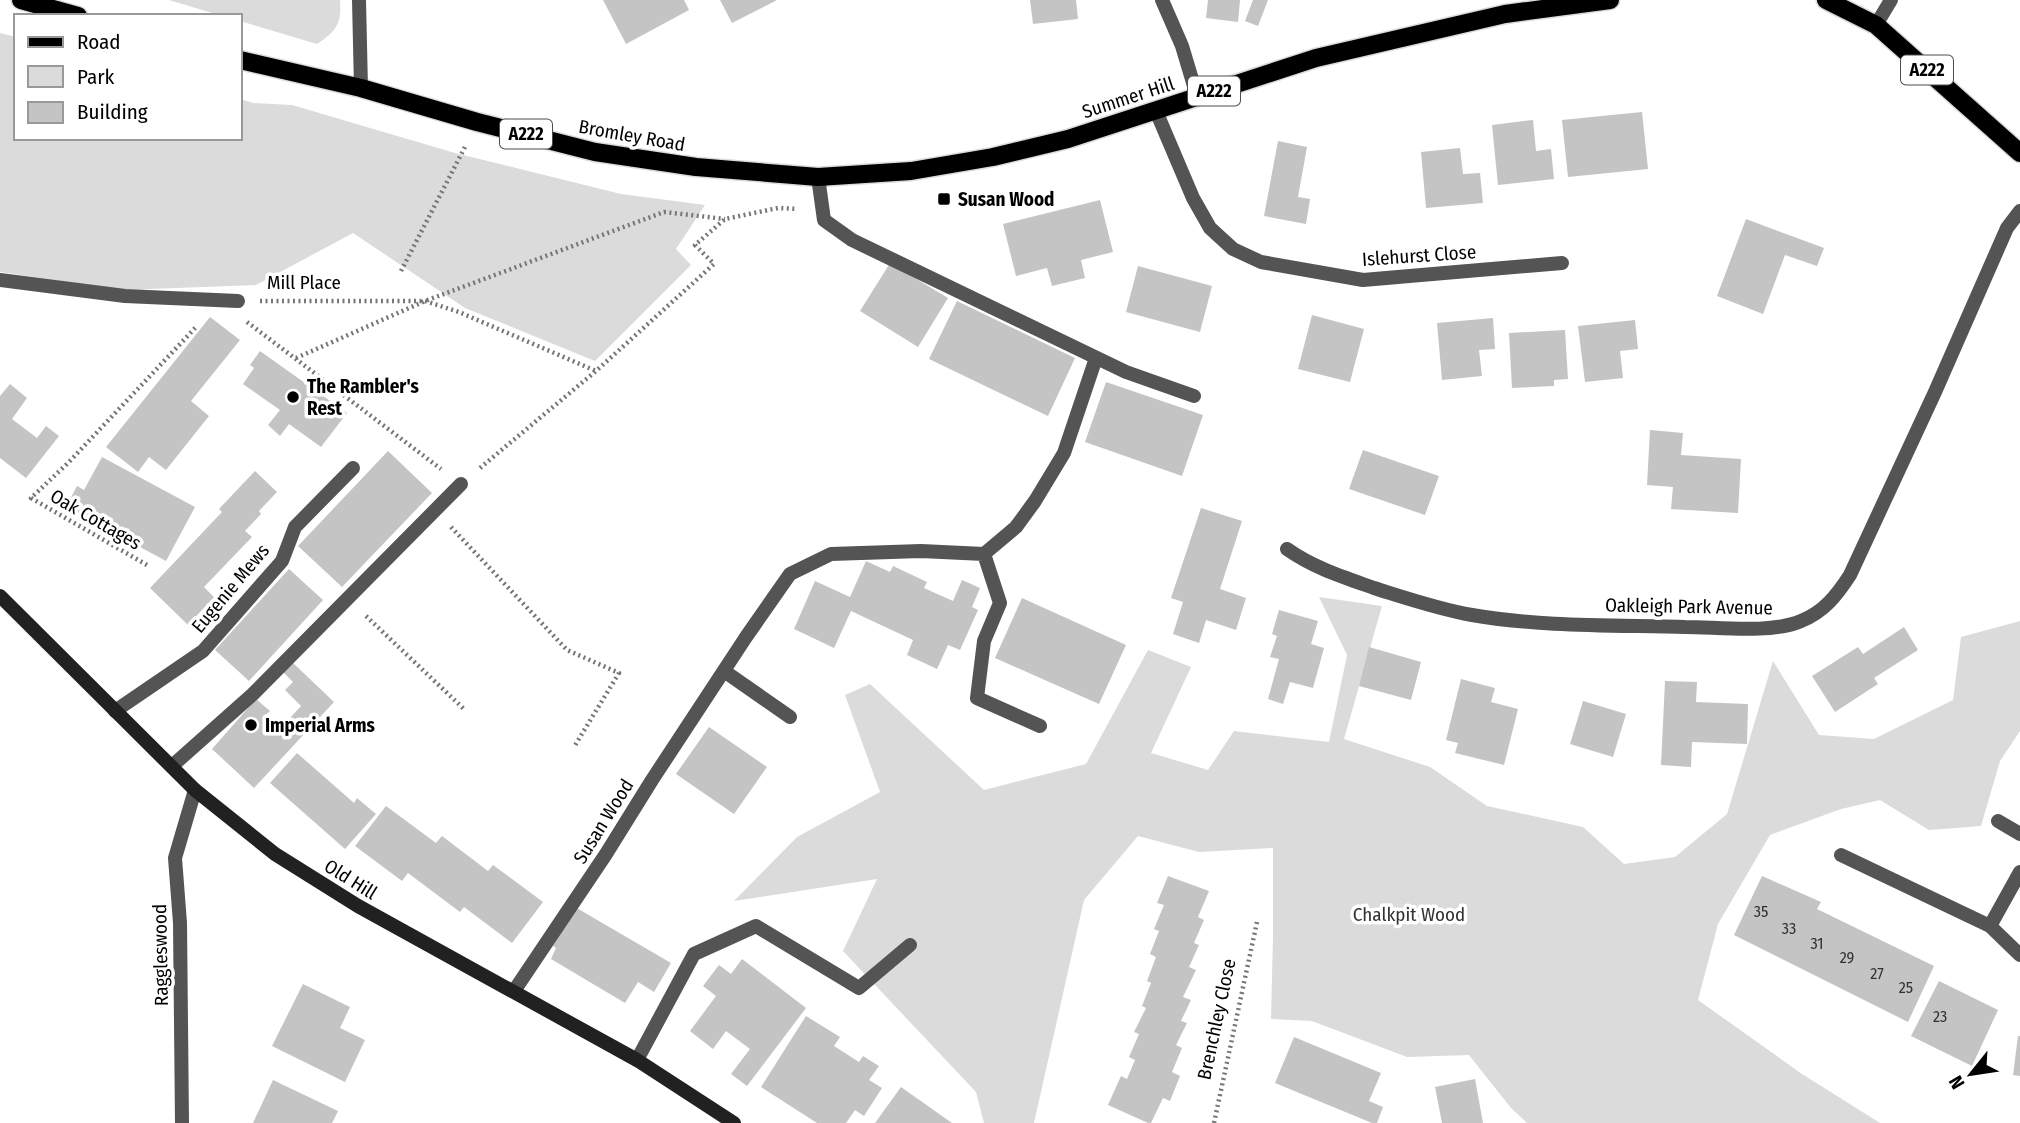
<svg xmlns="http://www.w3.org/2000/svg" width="2020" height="1123" font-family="'Fira Sans Condensed',sans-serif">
<rect width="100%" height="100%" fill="#fff"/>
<path fill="#dbdbdb" d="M169 0H340C342 24 336 31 317 44L240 21V16H222Z
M0 33 16 37V138H240V99L253 103 292 105 455 153 621 194 705 205 676 249 691 265 595 361 465 308 353 233 256 285 124 290 0 272Z
M1319 597 1382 606 1344 739 1430 767 1487 806 1583 827 1624 864 1675 857 1727 814 1773 661 1819 735 1874 739 1953 700 1961 637 2020 621V731L2000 761 1981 826 1929 830 1880 800 1841 809 1770 835 1718 924 1698 1000 1802 1074 1880 1123H1527L1511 1108 1469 1055 1407 1057 1312 1021 1271 1019 1273 936V848L1199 852 1138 836 1084 900 1034 1123H984L976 1092 843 951 877 879 734 901 797 837 880 792 845 695 870 684 984 790 1086 764 1148 650 1191 667 1151 753 1208 770 1234 731 1329 742 1347 655Z"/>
<path fill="#c4c4c4" d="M603 0H684L689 10 626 44Z
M720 0H777L732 23Z
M1030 0H1076L1078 19 1033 24Z
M1208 0H1240L1238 22 1206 18Z
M1253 0H1268L1258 26 1245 21Z
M1642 112 1648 169 1568 177 1562 120Z
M1533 120 1536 151 1551 149 1554 179 1498 185 1492 125Z
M1278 141 1307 147 1298 197 1310 199 1306 224 1264 216Z
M1460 148 1463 174 1480 173 1483 203 1426 208 1421 152Z
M1100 200 1113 252 1081 260 1085 278 1052 286 1047 268 1016 276 1003 224Z
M1746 219 1824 248 1817 266 1785 255 1763 314 1717 296Z
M890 263 948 298 918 347 860 311Z
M1138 266 1212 286 1200 332 1126 312Z
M957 301 1075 358 1048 416 929 359Z
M1312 315 1364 329 1350 382 1298 369Z
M210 317 240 340 191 401 209 416 166 470 149 457 138 472 106 447Z
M1493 318 1495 349 1479 350 1482 376 1442 380 1437 323Z
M1635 320 1638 349 1620 351 1623 378 1585 382 1578 326Z
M1565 330 1568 379 1554 380V386L1512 388 1509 333Z
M260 351 347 413 321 447 289 424 280 436 268 425 280 410 243 384 254 368 250 365Z
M1106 382 1203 415 1182 476 1085 442Z
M10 384 27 398 12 419 37 438 46 426 59 436 26 478 0 458V396Z
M1650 430 1683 433 1681 455 1741 459 1738 513 1671 509 1673 487 1647 485Z
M1363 450 1439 476 1425 515 1349 489Z
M388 451 432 493 342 587 298 546Z
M102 457 195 507 166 561 66 507 77 486 84 490Z
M255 471 277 492 259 511 261 514 245 531 252 537 204 587 214 597 188 625 150 588 222 512 219 509Z
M1201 508 1242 521 1220 589 1246 598 1236 630 1206 620 1199 643 1173 634 1183 602 1171 598Z
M866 561 890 572 893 566 927 582 924 588 953 601 962 580 980 588 972 607 978 610 960 650 948 645 937 669 907 655 913 640 851 611 834 648 794 629 815 581 850 597Z
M289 569 323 600 249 681 215 650Z
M1022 598 1126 645 1099 704 995 658Z
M1279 610 1318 621 1311 644 1324 648 1313 688 1290 682 1283 704 1268 699 1279 659 1270 657 1277 636 1272 634Z
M1904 627 1918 650 1874 678 1878 684 1835 712 1812 676 1858 647 1863 654Z
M1369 647 1421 662 1411 700 1359 686Z
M292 662 334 702 254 788 212 749 256 699 270 711 262 718 277 732 301 706 285 690 293 682 283 672Z
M1461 679 1495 688 1491 702 1518 709 1504 765 1455 753 1458 743 1446 740Z
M1665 681 1697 682 1696 702 1748 704 1747 744 1692 742 1691 767 1661 765Z
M1583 701 1626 714 1613 757 1570 744Z
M709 727 767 767 734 814 676 774Z
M297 753 354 803 357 798 376 814 345 849 270 783Z
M386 806 436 843 442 836 488 871 493 865 543 902 512 943 464 907 460 912 408 873 402 881 355 846Z
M1168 876 1209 891 1198 917 1204 920 1194 943 1199 945 1189 967 1196 970 1183 997 1191 1000 1181 1021 1187 1023 1176 1045 1182 1048 1172 1072 1180 1076 1170 1101 1163 1098 1151 1123H1148L1108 1105 1121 1076 1127 1079 1135 1060 1129 1057 1139 1034 1134 1032 1146 1008 1142 1006 1151 983 1147 981 1156 957 1150 954 1159 931 1154 929 1164 905 1157 903Z
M1762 876 1821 902 1817 909 1934 966 1908 1022 1734 935Z
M575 907 671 963 654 992 638 982 625 1003 551 959 556 948 553 946Z
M742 959 806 1008 747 1086 731 1074 750 1049 726 1031 713 1049 690 1031 716 996 703 986 719 965 731 974Z
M1939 981 1998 1010 1972 1066 1911 1036Z
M303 984 350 1007 340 1028 365 1040 345 1082 272 1046Z
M806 1016 840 1037 834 1046 859 1062 863 1056 879 1066 869 1080 882 1088 864 1116 855 1110 846 1123H817L761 1087Z
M2018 1036H2020V1076L2013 1075Z
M1294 1037 1381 1073 1369 1101 1383 1107 1377 1123H1372L1275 1083Z
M1475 1079 1483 1123H1442L1435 1087Z
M273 1080 338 1111 332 1123H253Z
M901 1087 952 1123H875Z"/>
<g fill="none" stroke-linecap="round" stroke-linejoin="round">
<g stroke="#dbdbdb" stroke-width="21">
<path id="primary" d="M21 0 78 16
M1826 0 1876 25 2020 153
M240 60 361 88 477 122 595 152 696 167 818 177 911 171 993 157 1068 139 1316 58 1505 14 1610 0"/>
</g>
<path stroke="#767676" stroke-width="4.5" stroke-dasharray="2 3.5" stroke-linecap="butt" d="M401 271 466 145
M260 301H425L459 312 596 371
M247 322 441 469
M296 358 425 301 664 212 725 219
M480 468 596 371 714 264 695 245 725 219 778 208 797 209
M451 527 567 650 619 673 574 747
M147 565 31 498 69 462 197 326
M366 616 465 710
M1214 1123 1257 922"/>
<path stroke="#545454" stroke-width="14" d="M1841 855 1990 926 2020 955
M1990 926 2020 872"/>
<path stroke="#545454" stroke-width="14" d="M359 0 361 88
M1162 0 1182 46 1197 96
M1876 25 1891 0
M1156 111 1193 198 1210 228 1233 249 1261 262 1363 280 1562 263
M818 177 824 220 852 240 1126 372 1194 396
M0 280 125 296 238 301
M1287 549C1314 568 1343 577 1374 588 1406 598 1438 609 1472 615 1542 627 1614 625 1685 627 1718 627 1771 634 1801 621 1824 612 1837 595 1850 575L1935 392 2007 228 2020 211
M984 554 1000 603 984 641 977 698 1040 726
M724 671 790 717
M115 711 203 651 282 561 295 527 353 468
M172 766 253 694 461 484
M1998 821 2020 834
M514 991 606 854 652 780 746 637 790 574 831 554 921 551 984 554 1016 527 1035 501 1064 453 1096 358
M637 1060 694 954 756 926 859 988 910 945
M182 1123 180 923 175 858 195 790"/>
<path stroke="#212121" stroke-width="14" d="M0 596 195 790 275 854 358 906 637 1060 734 1123"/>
<use href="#primary" stroke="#000" stroke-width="18"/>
</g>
<g fill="#000" stroke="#fff" stroke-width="2.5">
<rect x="937" y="192" width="14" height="14" rx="3.5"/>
<circle cx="293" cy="397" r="7"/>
<circle cx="251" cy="725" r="7"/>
</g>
<g text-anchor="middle" stroke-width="7" stroke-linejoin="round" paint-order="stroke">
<g font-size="16" fill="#313131">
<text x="1761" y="917">35</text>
<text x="1789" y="934">33</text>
<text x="1817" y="949">31</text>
<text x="1847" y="963">29</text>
<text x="1877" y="979">27</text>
<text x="1906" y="993">25</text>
<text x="1940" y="1022">23</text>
</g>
<g fill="#fff" stroke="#4c4c4c" stroke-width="2">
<rect x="1901" y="55.5" width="52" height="29" rx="5"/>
<rect x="1188" y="76.5" width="52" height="29" rx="5"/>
<rect x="500" y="119.5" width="52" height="29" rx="5"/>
</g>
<g font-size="18" font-weight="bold" fill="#000">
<text x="1927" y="76">A222</text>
<text x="1214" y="97">A222</text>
<text x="526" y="140">A222</text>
</g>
<g font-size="19" fill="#000" stroke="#fff">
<text transform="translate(1128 97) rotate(-18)" y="7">Summer Hill</text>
<text transform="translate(632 135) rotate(10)" y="7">Bromley Road</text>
<text transform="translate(1419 255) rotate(-4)" y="7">Islehurst Close</text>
<text x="304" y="289">Mill Place</text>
<text transform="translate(96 519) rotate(30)" y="7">Oak Cottages</text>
<text transform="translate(230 588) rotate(-50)" y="7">Eugenie Mews</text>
<text transform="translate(1689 606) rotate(1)" y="7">Oakleigh Park Avenue</text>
<text transform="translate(603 821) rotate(-58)" y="7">Susan Wood</text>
<text transform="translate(351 879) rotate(32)" y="7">Old Hill</text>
<text transform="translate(160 955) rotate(-91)" y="7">Raggleswood</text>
<text transform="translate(1216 1019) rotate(-78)" y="7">Brenchley Close</text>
</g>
<g font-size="19" font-weight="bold" fill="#000" stroke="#fff" text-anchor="start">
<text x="958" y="206">Susan Wood</text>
<text x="307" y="393">The Rambler's<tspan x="307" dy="22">Rest</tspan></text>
<text x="265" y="732">Imperial Arms</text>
</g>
<g font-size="19" fill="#323232" stroke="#fff">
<text x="1409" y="921">Chalkpit Wood</text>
</g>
</g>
<rect x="14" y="14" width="228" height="126" fill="#ffffff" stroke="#999999" stroke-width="2"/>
<rect x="28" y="37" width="35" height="10" fill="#000000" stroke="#999999" stroke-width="2"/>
<text x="77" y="49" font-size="21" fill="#000000">Road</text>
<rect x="28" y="66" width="35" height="21" fill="#dbdbdb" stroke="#999999" stroke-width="2"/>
<text x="77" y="84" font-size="21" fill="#000000">Park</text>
<rect x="28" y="102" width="35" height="21" fill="#c4c4c4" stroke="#999999" stroke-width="2"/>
<text x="77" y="119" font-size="21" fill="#000000">Building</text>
<g transform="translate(1971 1074) rotate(240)" stroke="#ffffff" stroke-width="5" paint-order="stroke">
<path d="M0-5L12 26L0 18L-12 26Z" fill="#000000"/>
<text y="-10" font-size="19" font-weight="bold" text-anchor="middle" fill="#000000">N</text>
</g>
</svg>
